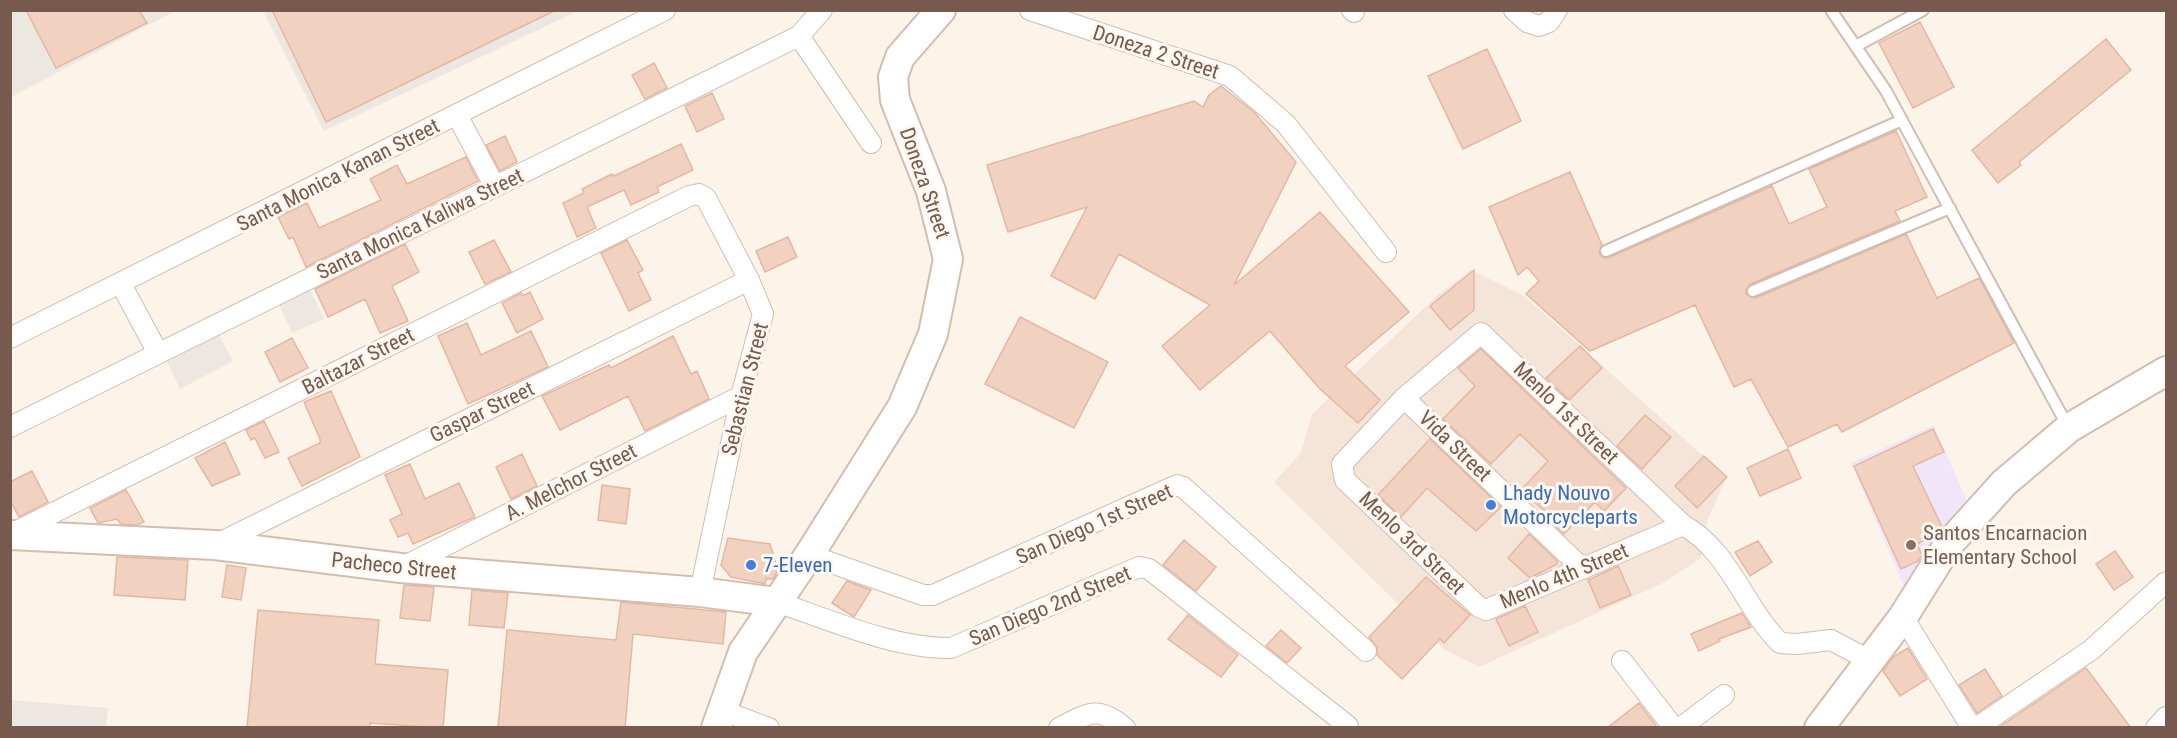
<svg xmlns="http://www.w3.org/2000/svg" width="2177" height="738" font-family="'Roboto Condensed',sans-serif">
<rect width="100%" height="100%" fill="#fcf4e9"/>
<path fill="#f4e5d8" d="M1471 270 1524 296 1727 477 1707 521 1701 558 1661 584 1479 667 1445 650 1274 482 1301 453 1312 414 1439 294Z"/>
<path fill="#ede7e2" d="M11 11H175L11 97Z
M263 11H578L324 131Z
M309 287 324 319 292 333 278 302Z
M216 329 233 361 180 389 165 357Z
M10 700 108 708 106 727H11Z"/>
<path fill="#f1e6f9" d="M1934 425 1967 501 1905 589 1851 463Z"/>
<path fill="#f1d2c1" stroke="#e4b7a2" stroke-width="1.5" d="M26 10H139L147 23 56 68Z
M272 10H556L326 122Z
M1920 22 1954 87 1913 108 1879 43Z
M2106 39 2131 70 2019 162 2021 165 1998 183 1972 150Z
M1487 49 1521 121 1463 149 1428 76Z
M654 63 667 88 645 99 632 75Z
M1221 86 1254 112 1296 162 1234 285 1320 212 1409 312 1345 366 1380 400 1358 423 1319 388 1270 331 1200 390 1162 346 1210 305 1119 254 1095 299 1051 276 1087 207 1008 232 987 165 1194 101 1203 107 1209 95Z
M712 93 724 119 697 132 685 106Z
M1896 131 1927 197 1895 211 1900 221 1750 284 1746 290V294L1756 298 1906 234 1937 298 1979 278 2014 343 1842 432 1837 424 1788 447 1751 379 1734 387 1695 305 1590 351 1526 294 1539 281 1527 267 1518 275 1489 207 1570 172 1602 245 1599 253 1602 257 1608 258 1772 186 1789 224 1827 207 1809 169Z
M505 136 517 162 500 171 486 145Z
M681 144 693 170 657 187 659 192 631 205 624 190 587 207 596 228 577 237 563 203 584 193 582 189 612 174 614 176Z
M466 157 478 181 306 267 293 237 289 239 278 217 307 203 319 228 381 200 370 179 397 165 407 184Z
M788 237 797 257 765 272 756 251Z
M494 240 511 272 485 284 469 252Z
M627 240 643 270 638 273 651 300 629 311 601 253Z
M405 244 419 272 392 286 408 321 380 333 365 299 328 317 315 289Z
M1474 270V310L1450 330 1430 306Z
M530 292 543 319 517 333 502 303 521 293 523 296Z
M1020 317 1108 362 1074 428 985 384Z
M467 323 481 355 531 331 548 367 468 404 438 336Z
M673 336 691 374 697 371 709 399 645 431 628 396 560 430 542 396 609 365 611 368Z
M292 338 308 368 280 382 265 352Z
M1580 346 1602 368 1569 400 1546 378Z
M1481 349 1626 488 1604 511 1595 502 1564 534 1546 517 1548 514 1521 490 1548 461 1520 434 1491 464 1443 419 1475 386 1458 368Z
M331 391 360 457 302 486 288 458 320 443V439L304 402Z
M1645 415 1671 437 1642 469 1617 446Z
M264 421 279 452 265 458 255 438 251 440 246 430Z
M1933 429 1944 452 1913 466 1942 527 1935 535 1917 544 1922 555 1918 561 1901 569 1854 466Z
M1430 439 1501 507 1476 531 1427 488 1401 517 1378 495Z
M225 442 240 474 212 486 195 458Z
M1788 449 1801 478 1760 496 1747 468Z
M522 454 537 486 511 499 496 467Z
M1704 456 1727 477 1697 508 1675 486Z
M410 464 425 499 459 483 475 517 413 544 408 533 398 537 390 520 402 514 385 475Z
M32 471 48 502 19 517 10 500V482Z
M602 485 630 489 626 524 598 520Z
M126 490 144 522 137 525 121 524 117 519 98 523 90 508Z
M1529 534 1557 561V564L1530 578 1508 558Z
M728 538 770 544 778 571 773 579H766L765 584 731 577 721 565Z
M1184 540 1216 567 1196 591 1163 565Z
M1758 541 1772 562 1750 576 1735 552Z
M2115 551 2133 577 2114 590 2096 564Z
M117 557 188 560 185 600 114 595Z
M227 565 246 568 241 600 222 597Z
M1618 566 1631 595 1600 608 1588 580Z
M1426 577 1470 615 1444 643 1440 639 1402 679 1377 655V647L1369 637Z
M847 581 871 590 854 617 832 603Z
M404 585 434 587 430 621 400 618Z
M472 590 508 593 504 628 469 625Z
M621 602 726 612 723 644 633 634 625 728H498L507 630 616 640Z
M1525 606 1538 632 1509 646 1496 619Z
M258 610 379 620 375 664 448 670 443 728 370 723V728H247Z
M1742 613 1751 627 1719 639 1720 641 1699 651 1691 634Z
M1188 615 1238 655 1221 677 1168 639Z
M1281 630 1301 648 1287 663 1266 646Z
M1908 648 1927 679 1900 696 1883 671 1893 657Z
M2086 668 2131 728H1998Z
M1985 669 2002 696 1977 713 1959 685Z
M1639 703 1658 728H1607Z"/>
<g fill="none" stroke-linecap="round" stroke-linejoin="round">
<g stroke="#d1bdb1" stroke-width="14">
<path id="lane" d="M1831 10 1886 91 2068 427
M1856 46 1923 10
M1606 251 1902 120
M1753 291 1950 208"/>
</g>
<g stroke="#d1bdb1" stroke-width="22">
<path id="street" d="M1030 10 1230 76 1286 124 1386 252
M1352 10 1354 12
M1514 10 1527 22 1539 26 1549 22 1557 10
M799 36 871 143
M457 115 495 187
M121 284 158 353
M10 338 665 10
M1404 398 1583 569
M10 427 799 36 822 10
M1683 525 1486 610 1479 607 1345 480 1342 464 1404 398 1481 333 1683 525C1729 550 1744 607 1780 643L1797 644 1831 640 1869 660
M13 533 689 196 699 194 706 198 749 280 763 314 741 396 700 592
M215 545 749 280
M809 555 923 595H933L1177 485 1183 487 1366 651
M403 567 741 396
M777 602C830 620 895 649 951 648L1139 567 1149 569 1348 726
M1903 617 1972 728
M1622 661 1674 728
M721 710 769 728
M1059 728C1088 713 1098 705 1125 728
M1680 728 1724 695
M1976 728 2091 650 2166 582
M2156 728 2166 717"/>
</g>
<g stroke="#d4bdaf" stroke-width="32">
<path id="secondary" d="M10 535 215 545 401 568 700 592 777 602
M716 728 743 652 809 555 902 407 933 334 948 259 931 191 895 100 893 77 900 57 941 10
M1819 728 1903 617 1948 545 2004 483 2069 428 2166 371"/>
</g>
<use href="#lane" stroke="#fff" stroke-width="10"/>
<use href="#street" stroke="#fff" stroke-width="20"/>
<use href="#secondary" stroke="#fff" stroke-width="28"/>
</g>
<g fill="#3f7fe0" stroke="#fff8f0" stroke-width="2">
<circle cx="1491" cy="505" r="6"/>
<circle cx="751" cy="565" r="6"/>
</g>
<circle fill="#8d6e63" stroke="#fff8f0" stroke-width="2" cx="1911" cy="545" r="6"/>
<g text-anchor="middle" stroke-width="6" stroke-linejoin="round" paint-order="stroke">
<g font-size="21" fill="#77594d" stroke="#fff8f0">
<text transform="translate(1156 52) rotate(18)" y="7">Doneza 2 Street</text>
<text transform="translate(338 175) rotate(-27)" y="7">Santa Monica Kanan Street</text>
<text transform="translate(925 183) rotate(71)" y="7">Doneza Street</text>
<text transform="translate(420 224) rotate(-26)" y="7">Santa Monica Kaliwa Street</text>
<text transform="translate(358 361) rotate(-27)" y="7">Baltazar Street</text>
<text transform="translate(745 389) rotate(-76)" y="7">Sebastian Street</text>
<text transform="translate(482 412) rotate(-26)" y="7">Gaspar Street</text>
<text transform="translate(1566 413) rotate(44)" y="7">Menlo 1st Street</text>
<text transform="translate(1455 446) rotate(44)" y="7">Vida Street</text>
<text transform="translate(571 482) rotate(-27)" y="7">A. Melchor Street</text>
<text transform="translate(1094 524) rotate(-24)" y="7">San Diego 1st Street</text>
<text transform="translate(1412 543) rotate(44)" y="7">Menlo 3rd Street</text>
<text transform="translate(394 566) rotate(6)" y="7">Pacheco Street</text>
<text transform="translate(1564 576) rotate(-23)" y="7">Menlo 4th Street</text>
<text transform="translate(1050 606) rotate(-23)" y="7">San Diego 2nd Street</text>
</g>
<g font-size="21" fill="#366cbe" stroke="#fff8f0" text-anchor="start">
<text x="1503" y="500">Lhady Nouvo<tspan x="1503" dy="24">Motorcycleparts</tspan></text>
<text x="763" y="572">7-Eleven</text>
</g>
<g font-size="21" fill="#785e54" stroke="#fff8f0" text-anchor="start">
<text x="1923" y="540">Santos Encarnacion<tspan x="1923" dy="24">Elementary School</tspan></text>
</g>
</g>
<rect width="2177" height="738" fill="none" stroke="#77594d" stroke-width="24"/>
</svg>
